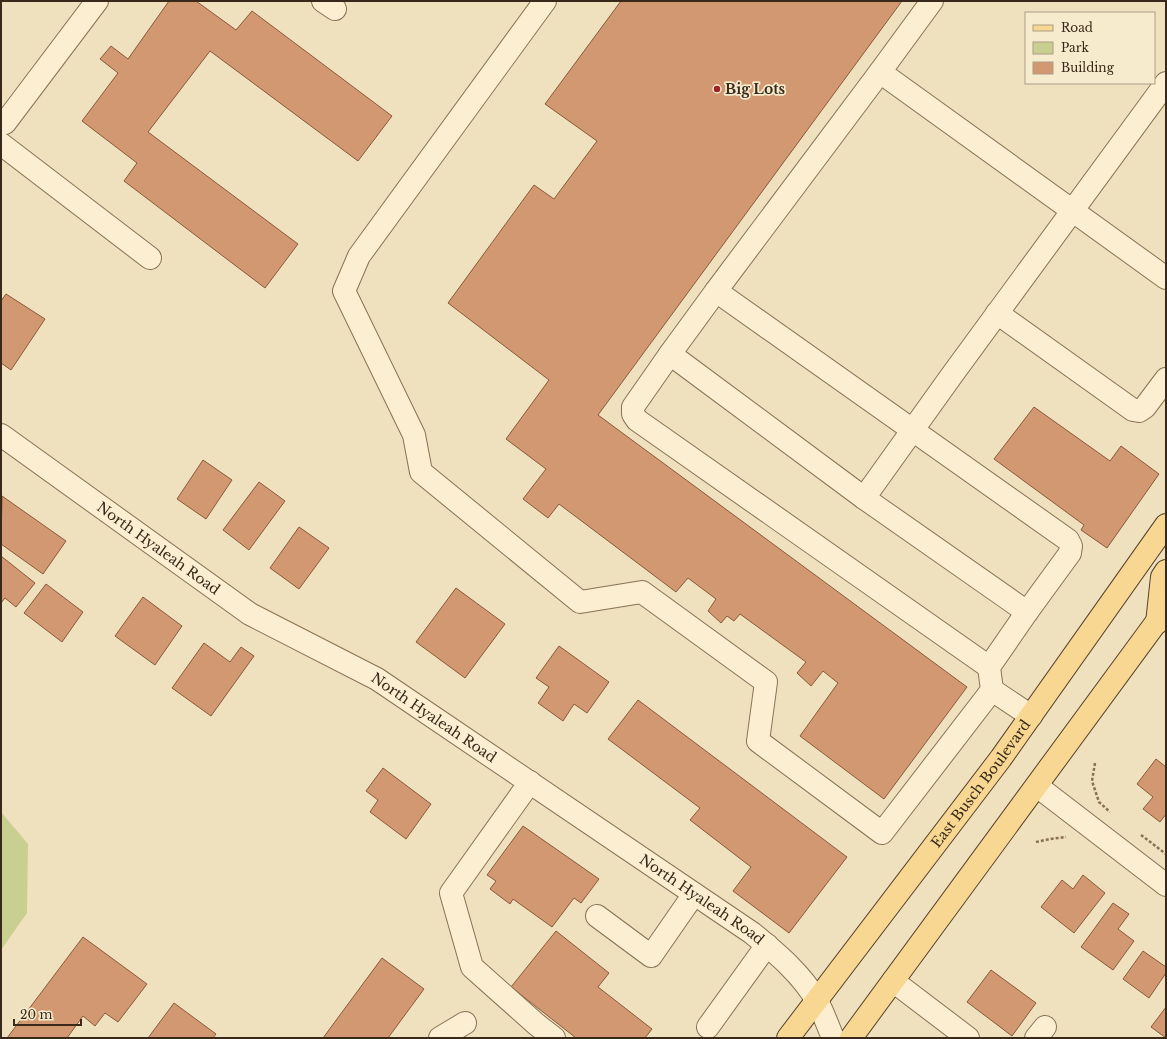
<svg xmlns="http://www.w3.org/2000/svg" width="1167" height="1039" font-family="'Libre Baskerville',serif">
<rect width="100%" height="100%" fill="#f0e1be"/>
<path fill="#c8cf91" d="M1 812 28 844 27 913 1 950Z"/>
<path fill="#d19871" stroke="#8a593a" d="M169 1H196L236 30 252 11 392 116 358 161 210 51 148 132 298 244 265 288 124 181 137 163 82 121 118 73 100 59 111 46 128 59Z
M621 1H902L598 415 967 687 884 799 800 736 838 683 823 671 811 686 797 673 806 662 740 614 734 621 727 616 721 623 708 611 716 599 688 578 676 592 559 504 548 518 523 499 546 469 506 439 549 380 448 303 534 185 554 199 597 141 545 104Z
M6 294 45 319 11 370 1 363V301Z
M1034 407 1110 461 1121 446 1159 474 1107 548 1081 530 1084 525 994 459Z
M203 460 232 480 206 519 177 499Z
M259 482 285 501 249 550 223 530Z
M2 496 66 541 43 574 1 544Z
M299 527 329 548 299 589 270 568Z
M1 556 35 583 16 607 5 598 1 603Z
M46 584 83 612 62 642 24 613Z
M456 588 505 624 465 678 416 642Z
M143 597 182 626 155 665 115 636Z
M204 643 230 662 241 647 254 656 211 716 172 688Z
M559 646 609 682 587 713 574 704 563 721 538 703 549 687 536 678Z
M638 700 847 857 789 933 733 891 751 867 690 820 700 808 608 739Z
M1156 759 1166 767V814L1160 822 1143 809 1153 797 1137 784Z
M383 768 431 804 406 839 370 812 378 800 366 791Z
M523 826 599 879 581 903 574 898 552 927 513 899 510 904 490 889 496 881 487 875Z
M1083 875 1105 893 1074 933 1041 907 1062 880 1073 889Z
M1113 903 1129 914 1118 929 1134 941 1113 970 1081 947Z
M556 931 609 973 598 987 652 1029 645 1038H576L511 987Z
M83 937 147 984 118 1022 105 1013 95 1026 83 1016 67 1038H7Z
M1143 951 1166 967V973L1149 998 1123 979Z
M382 958 424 989 388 1038H323Z
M991 970 1036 1003 1012 1036 967 1002Z
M174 1003 216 1034 213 1038H148Z
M1166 1007V1038L1151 1027Z"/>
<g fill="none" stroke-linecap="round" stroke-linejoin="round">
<g stroke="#897155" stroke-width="24">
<g id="minor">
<path d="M323 1 335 9"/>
<path d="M545 1 359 256 344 291 414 435 421 472 580 602 642 592 766 682 758 741 882 833 992 690 1031 716"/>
<path d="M932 1 880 72 716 291 1068 540 1071 546 1070 553 1027 612 989 667 992 690"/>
<path d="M880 72 1166 278"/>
<path d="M1 124 5 123 97 1"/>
<path d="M1 144 150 258"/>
<path d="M716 291 670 354 864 498 1027 612"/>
<path d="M997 313 1133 410 1139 411 1145 407 1166 379"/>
<path d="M670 354 633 407V414L637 420 989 667"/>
<path id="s1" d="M1 435 250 614 377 679 752 933C776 953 801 973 817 1001 823 1012 828 1026 833 1038"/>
<path d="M864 498 952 375 1166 83"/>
<path d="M530 782 451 893 472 967 536 1024 554 1038"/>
<path d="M1037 786 1166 885"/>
<path d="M597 916 651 956 694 894"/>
<path d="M893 981 968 1038"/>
<path d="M708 1027 767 945"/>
<path d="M440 1038 465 1023"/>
<path d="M1036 1038 1045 1027"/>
</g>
</g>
<g stroke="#563f2a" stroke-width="24">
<g id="major">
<path d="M1157 623 1162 577 1166 571"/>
<path id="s2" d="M788 1038 1001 758 1166 525"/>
<path d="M851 1038 1166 609"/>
</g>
</g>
<path stroke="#897155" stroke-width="2.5" stroke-dasharray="3 2" stroke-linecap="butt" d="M1095 763 1092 781 1099 802 1110 812
M1141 835 1166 854
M1036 842 1050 839 1066 837"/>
<use href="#minor" stroke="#fbeed1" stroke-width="22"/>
<use href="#major" stroke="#f7d792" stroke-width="22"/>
</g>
<circle fill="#9c2223" stroke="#f7ebcd" stroke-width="1.5" cx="717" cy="89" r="4"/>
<g text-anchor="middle" stroke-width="3.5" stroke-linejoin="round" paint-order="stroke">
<g font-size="14" font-weight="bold" fill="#38291b" stroke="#f7ebcd" text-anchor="start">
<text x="725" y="94">Big Lots</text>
</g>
<g font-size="14" fill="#38291b" stroke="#f7ebcd">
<text dy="5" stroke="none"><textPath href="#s1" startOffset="194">North Hyaleah Road</textPath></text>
<text dy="5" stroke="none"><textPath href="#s1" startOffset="518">North Hyaleah Road</textPath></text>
<text dy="5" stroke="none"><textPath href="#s2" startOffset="319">East Busch Boulevard</textPath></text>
<text dy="5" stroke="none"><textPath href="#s1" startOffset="842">North Hyaleah Road</textPath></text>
</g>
</g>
<rect width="1167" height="1039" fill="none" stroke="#38291b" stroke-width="4"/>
<rect x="1025" y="12" width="130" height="72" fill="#f7ebcd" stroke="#ab9d86"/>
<rect x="1033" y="25" width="20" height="6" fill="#f7d792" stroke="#ab9d86"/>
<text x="1061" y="32" font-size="12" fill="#38291b">Road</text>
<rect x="1033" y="42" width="20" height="12" fill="#c8cf91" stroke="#ab9d86"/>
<text x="1061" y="52" font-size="12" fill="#38291b">Park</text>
<rect x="1033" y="62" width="20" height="12" fill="#d19871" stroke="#ab9d86"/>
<text x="1061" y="72" font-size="12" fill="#38291b">Building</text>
<path d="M14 1019v6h67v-6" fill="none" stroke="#38291b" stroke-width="2"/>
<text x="20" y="1019" font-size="12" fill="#38291b" stroke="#f7ebcd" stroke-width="3" paint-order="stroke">20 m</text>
</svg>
